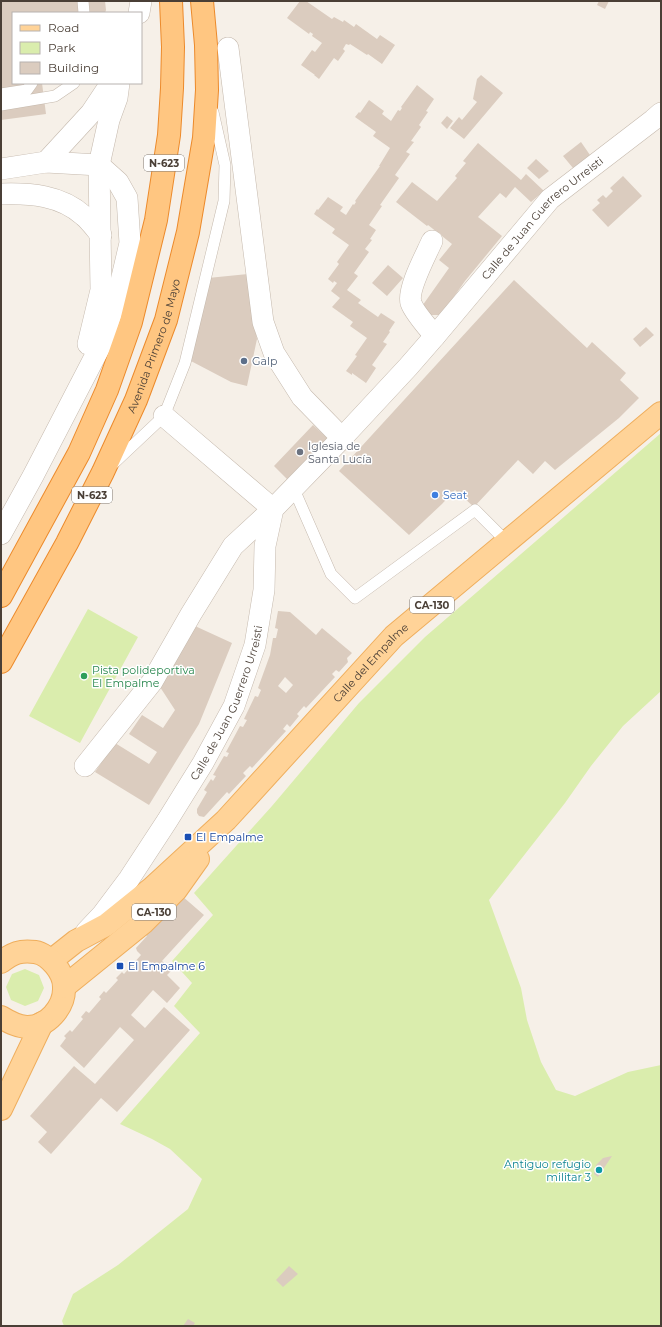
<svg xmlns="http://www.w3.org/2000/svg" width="662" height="1327" font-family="Montserrat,sans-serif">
<rect width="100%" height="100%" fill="#f6f0e8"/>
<path fill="#daedad" d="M661 433V691L623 726 591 766 565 803 489 900 521 988 527 1020 541 1062 556 1090 575 1096 628 1072 661 1065V1326H64L62 1321 73 1294 118 1265 188 1209 202 1179 170 1149 152 1139 120 1124 200 1033 174 1006 192 983 172 961 213 915 194 893 272 806 359 703 425 637Z
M88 609 138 637 80 743 29 716Z
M25 969 39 975 44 988 38 1001 25 1006 11 1000 6 987 12 974Z"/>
<path fill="#dbccbf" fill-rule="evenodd" d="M1 1H105L106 10 105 13H13V83H42L46 114 1 120Z
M300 1H306L332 19 334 17 343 22 344 20 354 27 356 24 377 39 380 35 395 45 382 64 368 54 367 55 350 44 349 45 346 44 343 49 345 51 338 61 334 58 319 79 314 75H315L301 65 312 50 315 52 322 43 312 36 313 34 310 32 309 34 287 18Z
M599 1H609L605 9 597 5Z
M481 75 503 93 464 139 450 128 459 117 462 120 477 102 473 99 477 79Z
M417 85 434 99 426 111 428 112 419 125 421 127 411 141 414 142 406 152 410 154 395 175 399 178 380 205 382 206 369 225 376 230 370 239 372 240 365 249 369 252 354 273 358 276 347 290 361 300 358 303 378 317 381 313 395 322 389 331 390 332 383 342 387 344 372 365 376 368 366 383 352 373V375L346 371 357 356 355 355 367 338 350 326 353 322 332 307 340 298 331 291 337 283 334 281 333 283 328 279 339 264 337 262 349 245 332 233 335 229 314 214 317 209 318 210 328 197 343 207 340 211 346 215 353 204 354 205 356 202 355 201 380 166H379L390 148 373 136 376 132 355 117 359 112 360 113 369 100 384 111 382 114 391 121 398 110 400 111 402 108 401 107Z
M447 116 453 121 447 129 441 123Z
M581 142 590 155 573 168 563 156Z
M478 143 521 180 526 174 544 191 531 202 515 187 506 198 500 193 478 217 502 236 465 281 441 315H430L420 309 449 268 439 260 452 244 428 225 427 226 396 202 412 182 437 201 457 178 455 176 466 163 463 161Z
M536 159 549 171 539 179 527 168Z
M623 176 642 196 608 227 592 210 600 203 597 200 603 195 606 198 613 191 610 188Z
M388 265 403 278 387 296 372 283Z
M248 274 257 339 247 386 231 382 189 360 208 278Z
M514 280 587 348 592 342 626 373 620 380 639 398 619 418 555 470 545 461 533 474 518 460 474 507 455 490 442 504 409 535 339 471Z
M646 327 654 335 640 347 633 339Z
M313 425 327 438 287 479 274 466Z
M278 611 290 612 316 635 322 628 352 653 347 658 348 662 339 672 336 670 332 674 335 677 306 708 304 706 297 714 299 716 290 727 287 724 283 729 286 731 252 768 250 766 243 773 246 776 229 794 227 792 206 815 204 817 199 816 197 813V809L207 792 204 790 211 779 213 781 216 776 213 775 224 756 227 757 229 753 226 752 240 726 243 727 247 720 244 719 255 696 258 697 261 690 258 688 270 655 273 638H276L278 629 275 628ZM285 677 293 685 286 693 278 686Z
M195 626 232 643 199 724 149 805 95 772 115 743 149 764 157 752 129 734 142 715 163 728 175 710 160 687Z
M182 896 204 915 162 961 172 970 167 975 180 988 167 1003 153 990 131 1015 145 1028 164 1007 190 1030 117 1112 101 1098 51 1154 38 1142 47 1132 30 1116 74 1066 95 1084 134 1040 120 1027 84 1068 60 1046 66 1038 64 1036 70 1030 72 1032 83 1019 81 1017 86 1011 89 1013 101 999 99 997 104 991 106 993 118 980 116 978 122 972 124 974 141 955 137 951 136 948 147 936 145 934 150 928 152 930Z
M612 1156 598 1177 594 1174 596 1165 603 1158Z
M289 1266 298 1274 283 1287 276 1280Z
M188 1319 195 1323 193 1326H183Z"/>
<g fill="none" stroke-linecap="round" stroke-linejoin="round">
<g stroke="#c5b9ad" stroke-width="12">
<path id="service" d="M83 1 84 13
M1 94 27 90 32 83
M1 105 55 96 74 83
M113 464 164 416 185 363 224 201 225 165 213 112
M293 487 331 574 355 598 475 510 507 542"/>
</g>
<g stroke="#c5b9ad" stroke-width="22">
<g id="minor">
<path d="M139 13 141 1"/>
<path d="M228 48 263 322 274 353 302 397 342 438"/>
<path d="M46 162 91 113 111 83"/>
<path d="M1 169 46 162 99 165 118 182 127 198 130 243 119 290 102 343 33 476 1 534"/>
<path d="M1 194C30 193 61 195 84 216 90 221 95 228 101 235"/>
<path d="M432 241C426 255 407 289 411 303 414 312 429 329 435 336"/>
<path d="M88 344 101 290 99 165 109 120 117 98 119 83"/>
<path d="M85 766 152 682 191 614 233 546 273 509 164 416"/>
<path id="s1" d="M86 932 102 915 129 879 167 821 203 763 234 706 255 645 264 590 265 546 273 509 342 438 408 367 435 336 550 199 653 120 661 113"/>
</g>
</g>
<g stroke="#efae5d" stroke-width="24">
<g id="primary">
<path id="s2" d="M52 960 76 941 106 925 152 888 226 820 394 636 661 413"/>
<path d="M1 962C13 953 20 950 35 952 42 953 50 959 55 965 60 971 64 979 64 987 65 1007 47 1028 26 1027 16 1026 9 1022 1 1017"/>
<path d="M64 987 143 923 176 890 198 859"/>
<path d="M1 1109 42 1023"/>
</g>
</g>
<g stroke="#ec8a2b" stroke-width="24">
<g id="trunk">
<path d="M1 596 79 453 107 390 131 322 156 220 169 135 172 88 173 47 171 1"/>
<path id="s3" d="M1 662 67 543 103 472 136 400 166 320 188 232 204 138 207 90 206 45 202 1"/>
</g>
</g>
<use href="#service" stroke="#fff" stroke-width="11"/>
<use href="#minor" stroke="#fff" stroke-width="21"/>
<use href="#primary" stroke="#ffd398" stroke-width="22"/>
<use href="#trunk" stroke="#ffc681" stroke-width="22"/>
</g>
<circle fill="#5c6f8a" stroke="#fff" stroke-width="1.5" cx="244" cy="361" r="4"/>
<circle fill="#6b7280" stroke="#fff" stroke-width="1.5" cx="300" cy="452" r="4"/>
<circle fill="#3f7fe0" stroke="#fff" stroke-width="1.5" cx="435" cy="495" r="4"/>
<circle fill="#2e9e5b" stroke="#fff" stroke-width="1.5" cx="84" cy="676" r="4"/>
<g fill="#1a4fb4" stroke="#fff" stroke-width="1.5">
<rect x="184" y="833" width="8" height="8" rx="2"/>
<rect x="116" y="962" width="8" height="8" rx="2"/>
</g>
<circle fill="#0f9aa8" stroke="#fff" stroke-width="1.5" cx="599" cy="1170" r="4"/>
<g text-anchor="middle" stroke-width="3" stroke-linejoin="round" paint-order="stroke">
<g fill="#fff" stroke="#807972" stroke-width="1">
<rect x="144" y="155" width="40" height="16" rx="3"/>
<rect x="72" y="487" width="40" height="16" rx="3"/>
<rect x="410" y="597" width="44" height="16" rx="3"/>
<rect x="132" y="904" width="44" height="16" rx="3"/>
</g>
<g font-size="10" font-weight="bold" fill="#4a3f36">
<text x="164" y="167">N-623</text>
<text x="92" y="499">N-623</text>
<text x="432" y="609">CA-130</text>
<text x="154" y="916">CA-130</text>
</g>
<g font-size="11" fill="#4a3f36" stroke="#fff">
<text dy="4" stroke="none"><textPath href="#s1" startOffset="870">Calle de Juan Guerrero Urreisti</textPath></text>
<text dy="4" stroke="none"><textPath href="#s3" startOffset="352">Avenida Primero de Mayo</textPath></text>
<text dy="4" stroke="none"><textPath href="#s2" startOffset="438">Calle del Empalme</textPath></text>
<text dy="4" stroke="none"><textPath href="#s1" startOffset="271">Calle de Juan Guerrero Urreisti</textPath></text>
</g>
<g font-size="11" fill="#4e5e75" stroke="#fff" text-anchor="start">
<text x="252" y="365">Galp</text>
</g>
<g font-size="11" fill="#5b616d" stroke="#fff" text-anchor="start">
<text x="308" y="450">Iglesia de<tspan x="308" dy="13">Santa Lucía</tspan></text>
</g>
<g font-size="11" fill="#366cbe" stroke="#fff" text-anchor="start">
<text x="443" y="499">Seat</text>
</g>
<g font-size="11" fill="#27864d" stroke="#fff" text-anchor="start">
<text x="92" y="674">Pista polideportiva<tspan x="92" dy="13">El Empalme</tspan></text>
</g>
<g font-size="11" fill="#164399" stroke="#fff" text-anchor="start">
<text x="196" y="841">El Empalme</text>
<text x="128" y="970">El Empalme 6</text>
</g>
<g font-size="11" fill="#0d838f" stroke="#fff" text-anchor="end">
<text x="591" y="1168">Antiguo refugio<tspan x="591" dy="13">militar 3</tspan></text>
</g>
</g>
<rect width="662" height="1327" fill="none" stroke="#4a3f36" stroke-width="4"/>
<rect x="12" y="12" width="130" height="72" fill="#ffffff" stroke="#b7b2af"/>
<rect x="20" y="25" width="20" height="6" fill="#ffd398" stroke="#b7b2af"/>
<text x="48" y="32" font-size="12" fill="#4a3f36">Road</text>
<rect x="20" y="42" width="20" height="12" fill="#daedad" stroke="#b7b2af"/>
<text x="48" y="52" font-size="12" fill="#4a3f36">Park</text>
<rect x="20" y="62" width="20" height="12" fill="#dbccbf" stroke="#b7b2af"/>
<text x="48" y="72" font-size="12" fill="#4a3f36">Building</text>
</svg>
